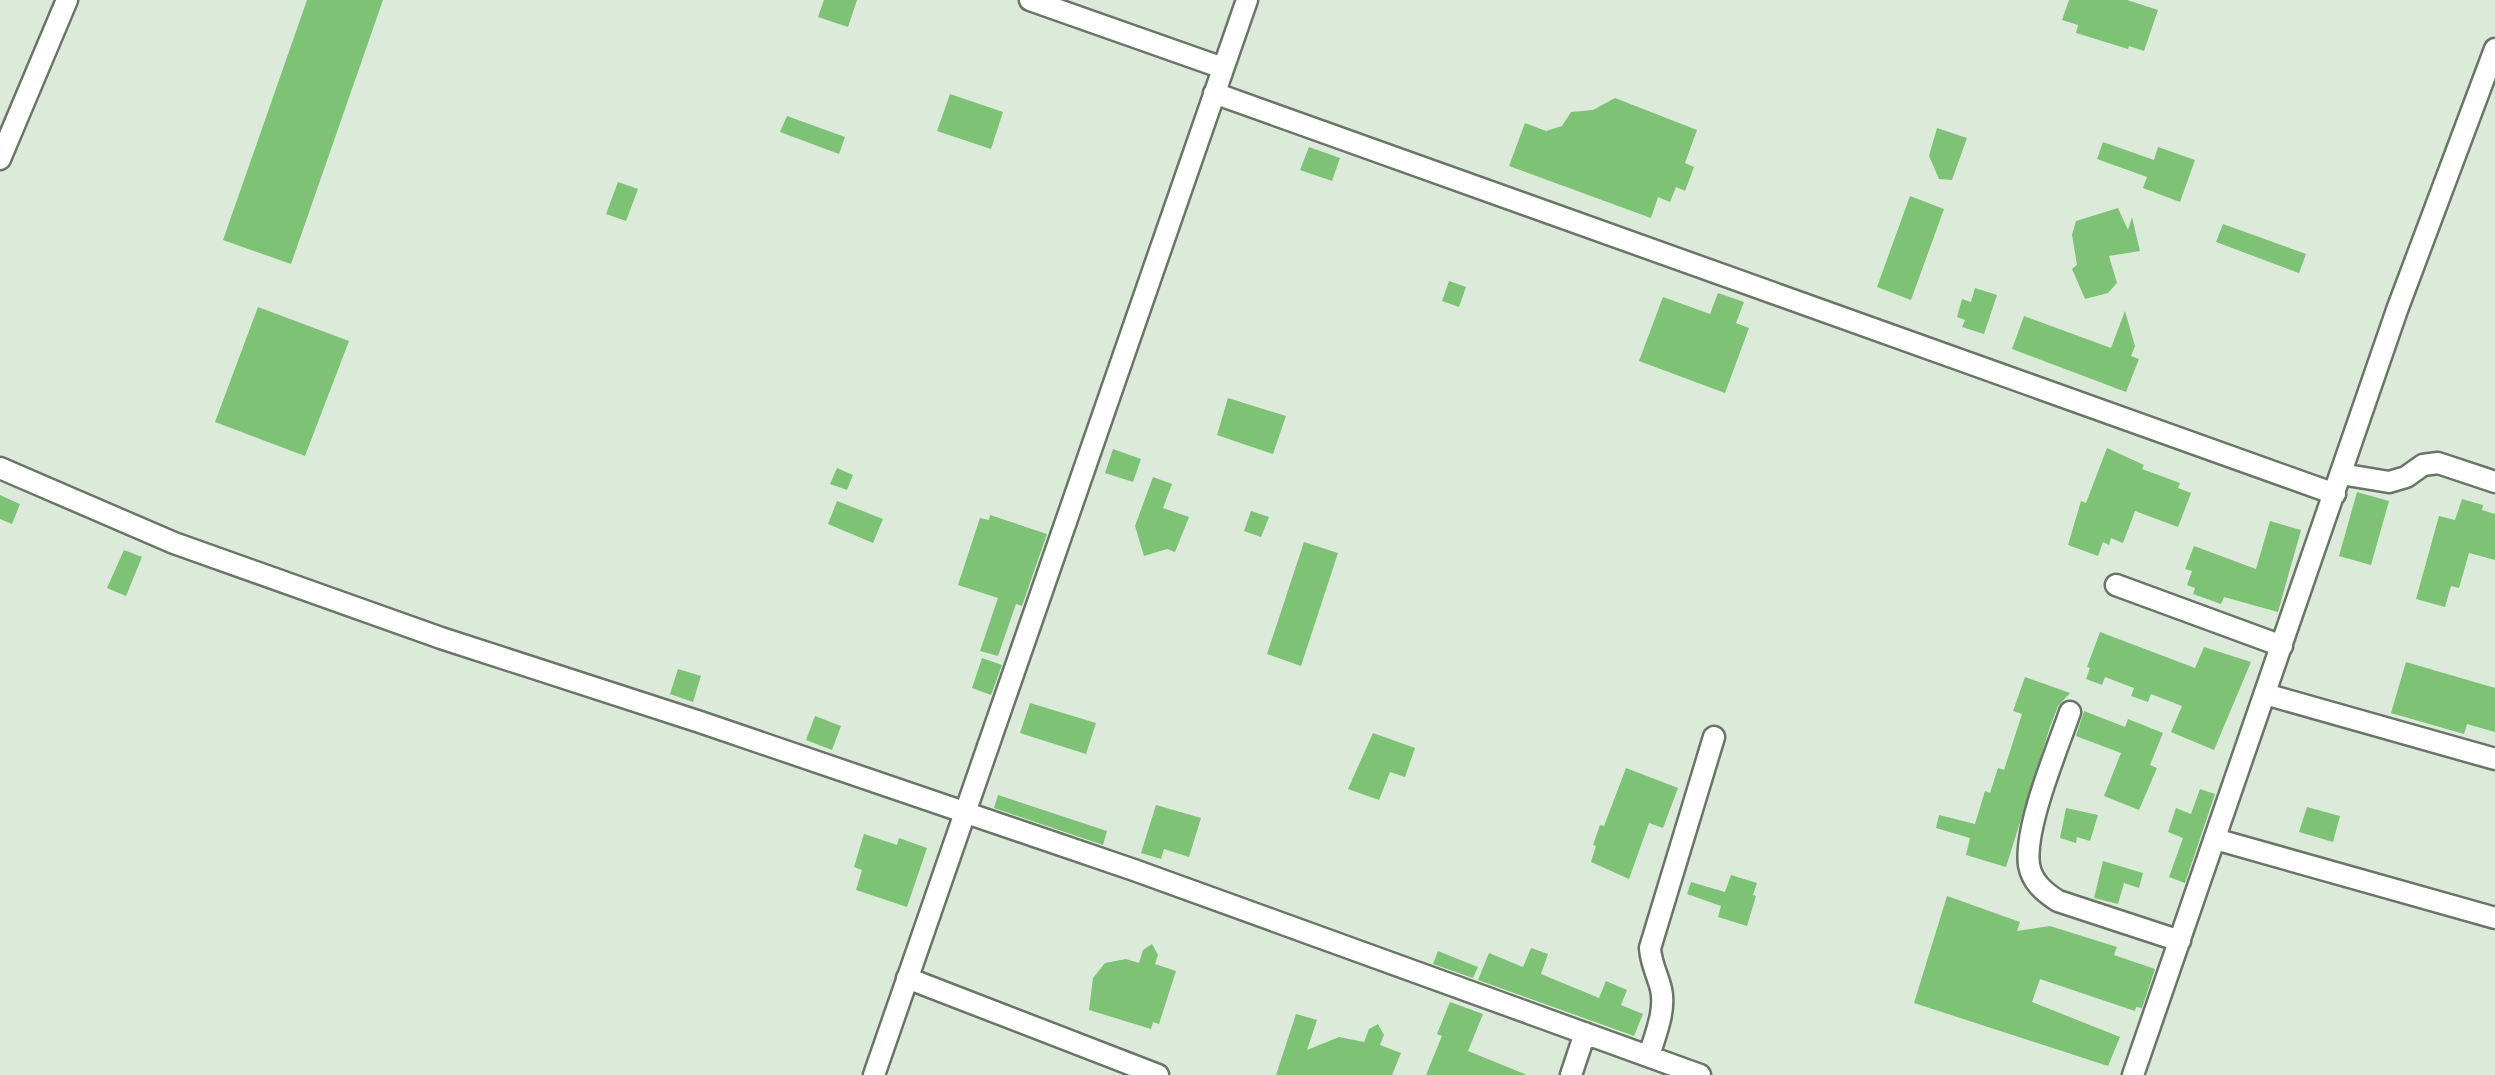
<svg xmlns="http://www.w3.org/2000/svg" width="2495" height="1075" font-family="'Golos Text',sans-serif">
<rect width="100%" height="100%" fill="#dbead9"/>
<path fill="#7ec276" d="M307 0H383L291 264 223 240Z
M824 0H857L848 27 818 17Z
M2069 0H2127L2158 10 2144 51 2129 46 2128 49 2076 33 2078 25 2062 20Z
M950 94 1003 112 991 149 937 131Z
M1615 98 1697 130 1685 163 1694 167 1685 191 1676 187 1670 202 1658 197 1651 218 1509 166 1525 123 1546 131 1562 126 1571 112 1593 110Z
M787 116 845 137 839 154 780 132Z
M1937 128 1967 138 1952 180 1939 179 1929 156Z
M2103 142 2154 160 2158 147 2195 160 2180 202 2143 188 2147 177 2097 159Z
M1309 147 1340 158 1332 181 1300 170Z
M618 182 638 189 626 221 606 214Z
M1910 196 1944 209 1911 300 1877 287Z
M2118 208 2128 230 2132 217 2140 251 2109 256 2117 283 2108 293 2085 299 2072 269 2077 265 2072 235 2076 221Z
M2223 224 2306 254 2299 273 2216 242Z
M1449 281 1466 287 1459 307 1442 301Z
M1975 288 1997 295 1984 334 1962 327 1965 320 1957 317 1962 299 1971 302Z
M1718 293 1744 302 1736 323 1749 328 1725 393 1639 361 1663 297 1710 314Z
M258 307 349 341 305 456 215 422Z
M2125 311 2135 346 2131 356 2139 359 2126 392 2012 349 2024 316 2111 348Z
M1228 398 1286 416 1273 454 1217 435Z
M2107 448 2144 465 2142 469 2180 483 2178 488 2191 493 2178 527 2135 511 2123 543 2111 538 2109 545 2103 542 2098 556 2068 545 2081 501 2086 503Z
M1113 449 1141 459 1133 482 1105 473Z
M837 468 853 475 847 490 830 484Z
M1153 477 1172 484 1163 508 1189 517 1175 552 1167 549 1144 556 1135 526Z
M2357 492 2389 501 2371 565 2339 556Z
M0 495 20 504 12 524 0 519Z
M2462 499 2483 505 2482 510 2495 514V560L2469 553 2459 588 2451 586 2445 607 2416 599 2439 516 2455 520Z
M837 501 883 519 873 543 828 524Z
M1251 511 1269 517 1261 537 1244 531Z
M990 515 1047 534 1022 606 1016 604 998 656 980 651 998 598 958 585 980 518 989 520Z
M2270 521 2301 530 2278 612 2224 597 2221 604 2193 594 2195 588 2187 585 2192 571 2185 569 2194 546 2256 569Z
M1304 542 1338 553 1301 666 1267 654Z
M124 550 142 557 126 596 107 588Z
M2100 632 2195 668 2204 647 2251 662 2214 750 2171 732 2182 706 2151 694 2148 702 2131 696 2134 688 2105 677 2102 685 2086 679 2090 668 2087 667Z
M982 658 1002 665 991 695 972 688Z
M2406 662 2495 688V732L2467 724 2464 734 2391 713Z
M678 669 701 676 693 702 670 694Z
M2025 677 2070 693 2058 706 2050 727 2006 867 1966 855 1970 838 1936 828 1939 815 1975 824 1985 791 1990 793 1998 768 2004 770 2022 714 2013 711Z
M1030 703 1096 723 1086 754 1020 733Z
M2084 711 2125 727 2128 719 2163 733 2150 765 2157 768 2139 810 2104 796 2121 753 2076 736Z
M815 716 841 726 832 750 806 740Z
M1373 733 1415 748 1405 777 1390 772 1379 800 1348 789Z
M1626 768 1678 788 1663 828 1649 823 1629 879 1591 862 1596 846 1593 845 1600 825 1604 826Z
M2200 789 2215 794 2185 883 2169 877 2183 838 2168 832 2176 808 2191 814Z
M998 795 1107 831 1103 845 994 808Z
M1156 805 1201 818 1189 857 1164 849 1161 859 1141 853Z
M2307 807 2340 816 2333 842 2299 832Z
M2066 808 2098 815 2090 841 2077 837 2076 843 2060 838Z
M864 834 897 845 899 838 927 848 907 907 856 890 862 870 854 867Z
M2103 861 2143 873 2139 888 2124 883 2118 904 2094 898Z
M1731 875 1757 883 1753 895 1756 896 1747 926 1718 917 1721 906 1687 894 1691 882 1725 892Z
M1947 896 2020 922 2017 931 2050 926 2117 947 2114 955 2155 969 2142 1008 2136 1007 2135 1011 2040 979 2032 1002 2120 1037 2108 1066 1914 1003Z
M1152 944 1158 955 1155 964 1176 971 1159 1024 1153 1022 1151 1029 1089 1010 1093 978 1105 963 1126 959 1139 963 1143 950Z
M1531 948 1548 954 1541 974 1599 998 1606 981 1627 990 1621 1005 1643 1014 1634 1036 1478 980 1489 953 1523 967Z
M1438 951 1478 967 1473 978 1433 964Z
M1450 1002 1483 1014 1468 1051 1527 1075H1426L1442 1036 1437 1034Z
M1296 1014 1317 1020 1307 1050 1339 1037 1364 1042 1369 1029 1378 1024 1384 1035 1380 1045 1401 1053 1392 1075H1276Z"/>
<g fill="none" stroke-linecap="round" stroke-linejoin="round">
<g stroke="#697667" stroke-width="25">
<path id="street" d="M1030 0 1223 68
M1214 93 2335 494
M0 159 67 0
M0 468 174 543 441 638 700 722 1134 870 1700 1075
M2341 474 2389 482 2406 477 2423 465 2438 463 2495 482
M2116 585 2282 646
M2265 694 2495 759
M2070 712C2057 750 2024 827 2029 865 2032 882 2044 892 2058 901L2180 941
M2215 839 2495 918
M907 978 1158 1075
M1649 1056C1655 1035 1666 1011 1661 989 1657 973 1651 964 1650 948L1714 737
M874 1075 1247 0
M1571 1075 1585 1033
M2133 1075 2397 310 2495 49"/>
</g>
<use href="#street" stroke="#fff" stroke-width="20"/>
</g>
</svg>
